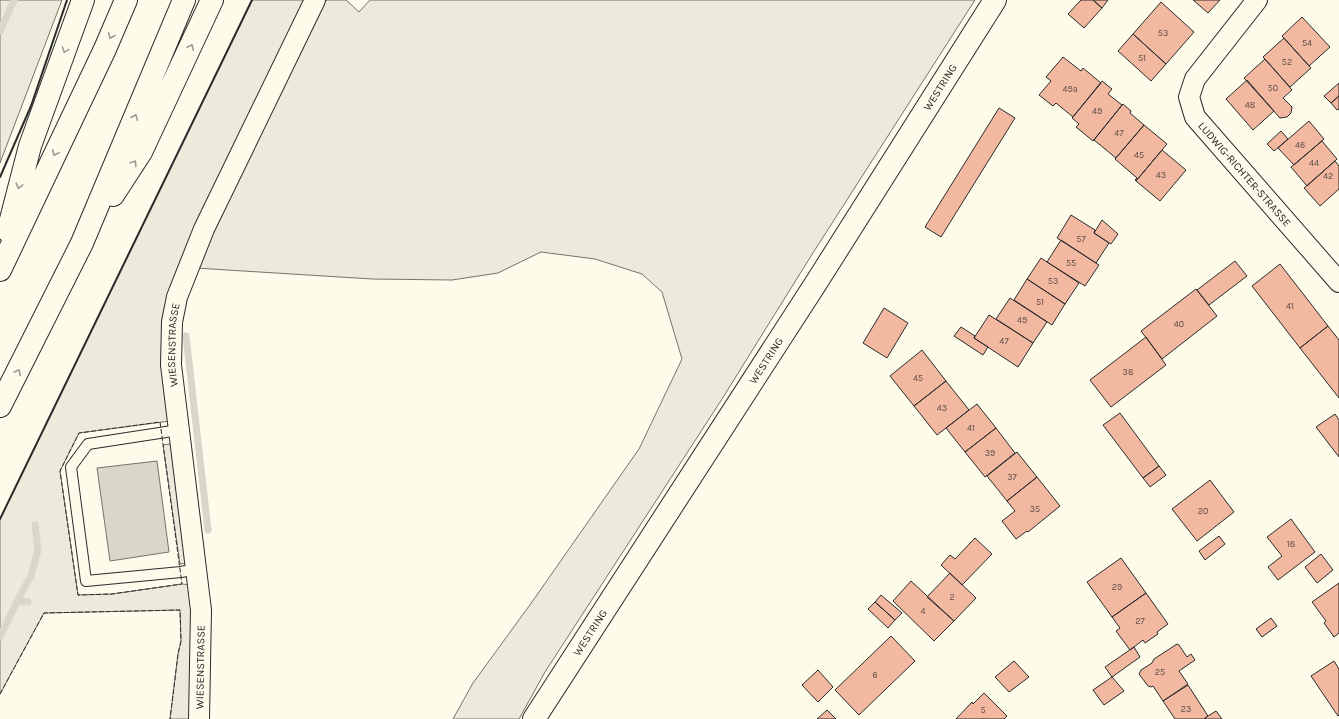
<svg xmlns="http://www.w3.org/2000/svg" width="1339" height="719" font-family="Karla,sans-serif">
<rect width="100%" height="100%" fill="#fdfbea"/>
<path fill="#ecebdb" stroke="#74746e" d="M0 0H62L0 163Z
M252 0H303V5L183 255 172 282 165 313 170 421 79 433 60 471 78 595 112 594 182 584 192 585 195 630 189 719H170L178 654 181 641 180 610 44 613 0 694V519Z
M327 0H346L359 12 370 0H975L811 256 722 399 545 672 519 719H453L473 683 532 602 639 449 682 359 662 292 642 274 595 259 541 252 498 273 452 280 372 279 195 268 322 5Z
M169 444 172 446 186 563 180 564 163 445Z"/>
<path fill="#d8d7c9" stroke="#74746e" d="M157 461 169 552 110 561 97 468Z"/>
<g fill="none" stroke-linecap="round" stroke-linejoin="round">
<path stroke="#d8d7c9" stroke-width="7" d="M0 31 14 0
M186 336 208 530
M17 601 28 602
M0 637 17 601 31 576 38 550 35 525"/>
</g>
<path fill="#f2b8a0" stroke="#2b2b2b" d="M1081 0H1093L1102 8 1084 28 1068 14Z
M1093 0H1108L1102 8Z
M1193 0H1220L1208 13Z
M1161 2 1194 32 1166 64 1133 34Z
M1302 17 1330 47 1309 66 1282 36Z
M1133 34 1166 64 1151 81 1118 51Z
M1284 38 1311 68 1290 87 1263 57Z
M1063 57 1081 71 1083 68 1101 83 1073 117 1056 103 1053 106 1039 95 1051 81 1046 77Z
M1265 59 1292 90 1283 98 1292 107 1291 113 1287 117 1280 118 1244 78Z
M1247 80 1274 111 1253 130 1226 99Z
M1102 81 1112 89 1108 94 1122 105 1093 141 1076 127 1079 124 1072 118Z
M1339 83V96L1331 103 1324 96Z
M1339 96V109L1337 110 1331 103Z
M1123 104 1131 111 1130 113 1144 125 1115 159 1116 158 1094 140 1093 141Z
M999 108 1015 118 941 237 925 227Z
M1309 121 1324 139 1294 165 1278 148Z
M1144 125 1167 144 1136 181 1135 180 1137 178 1115 159Z
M1281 131 1288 139 1274 151 1267 144Z
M1322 141 1337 159 1307 186 1291 167Z
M1162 150 1186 170 1160 201 1136 181Z
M1335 161 1339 166V189L1320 206 1304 188Z
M1071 215 1095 230 1094 233 1109 243 1096 263 1057 238Z
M1102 220 1118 234 1111 244 1094 233Z
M1061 240 1099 265 1085 286 1047 262Z
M1041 258 1079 283 1065 304 1027 279Z
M1235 261 1247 276 1209 305 1197 290Z
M1280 264 1328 326 1300 348 1252 286Z
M1027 279 1065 304 1052 325 1014 300Z
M1196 289 1217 316 1162 359 1141 331Z
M1010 298 1047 322 1033 343 996 319Z
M884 308 908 323 887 358 863 343Z
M989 315 1033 343 1018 367 974 338Z
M1328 326 1339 340V398L1300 348Z
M961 327 975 336 974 338 988 347 983 355 954 336Z
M1146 337 1166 365 1111 407 1090 380Z
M922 350 946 381 914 406 890 376Z
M946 381 969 410 937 435 914 406Z
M977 404 996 428 965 452 946 428Z
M1120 413 1159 466 1143 478 1103 425Z
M1335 414 1339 420V457L1316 427Z
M996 428 1015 453 985 477 965 452Z
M1017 452 1037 477 1007 501 987 476Z
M1159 466 1166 475 1150 487 1143 478Z
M1037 477 1060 506 1028 532 1027 531 1016 539 1002 521 1015 511 1007 501Z
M1210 480 1234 512 1197 541 1172 509Z
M1291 519 1315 552 1278 580 1268 567 1282 556 1267 537Z
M1219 536 1225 544 1205 560 1199 551Z
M975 538 992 554 962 585 941 565 950 555 955 559Z
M1321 554 1333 570 1317 583 1305 567Z
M1121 558 1146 593 1112 617 1087 582Z
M950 573 976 598 954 621 927 597Z
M911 581 954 621 934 641 893 601Z
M1339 583V633L1334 637 1324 623 1326 621 1312 602Z
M1146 593 1168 624 1157 632 1158 634 1145 643 1143 640 1130 650 1116 631 1120 628 1112 617Z
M881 595 902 613 895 620 875 602Z
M875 602 895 620 888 628 868 609Z
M1271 618 1277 626 1262 637 1256 629Z
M891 636 915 661 859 715 835 690Z
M1177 644 1179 645 1187 657 1191 654 1195 660 1179 671 1188 684 1163 701 1153 686 1151 687 1148 686 1139 674 1141 670 1152 663 1154 659Z
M1134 647 1140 657 1112 677 1105 667Z
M1014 661 1029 677 1009 692 995 677Z
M1334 661 1339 669V715L1338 716 1311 676Z
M818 670 833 687 818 702 802 685Z
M1112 677 1124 691 1104 705 1093 690Z
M1188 685 1208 716 1204 719H1175L1163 701Z
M984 693 1007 716 1004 719H956L972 702 973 704Z
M827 710 836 719H817Z
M1216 711 1222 719H1204L1208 716Z"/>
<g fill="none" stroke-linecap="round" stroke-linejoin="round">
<g stroke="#2b2b2b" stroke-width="12">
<path id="service" d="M179 430 88 444 71 467 86 581 181 572 196 569"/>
</g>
<g stroke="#2b2b2b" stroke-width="22">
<g id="minor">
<path id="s1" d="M1257 0 1195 79 1189 97 1195 117 1339 282"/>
<path id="s2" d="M199 719 201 610 171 365 172 322 177 297 204 229 315 0"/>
</g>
</g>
<g stroke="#2b2b2b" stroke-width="24">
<g id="secondary">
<path id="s3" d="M534 719 816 283 995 0"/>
</g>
</g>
<g stroke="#2b2b2b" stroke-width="24">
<path id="motorway" d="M113 195 141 152 212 0
M8 231 30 146 83 0
M0 270 105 49 126 0
M0 406 82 243 184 0"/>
</g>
<use href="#service" stroke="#fdfbea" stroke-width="10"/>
<use href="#minor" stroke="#fdfbea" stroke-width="20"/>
<use href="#secondary" stroke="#fdfbea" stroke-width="22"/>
<use href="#motorway" stroke="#fdfbea" stroke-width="22"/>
<path stroke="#2b2b2b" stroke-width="1" stroke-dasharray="5 2" stroke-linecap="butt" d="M160 422 182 584 112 594 78 595 60 471 79 433Z
M0 694 44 613 180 610 181 641 178 654 170 719"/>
<path stroke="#2b2b2b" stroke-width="2" d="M0 177 31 106 67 0
M0 519 252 0"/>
</g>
<defs><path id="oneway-chevron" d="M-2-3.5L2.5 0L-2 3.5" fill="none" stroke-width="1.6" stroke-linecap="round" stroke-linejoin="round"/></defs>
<g stroke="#9e9d94">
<use href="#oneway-chevron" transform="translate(111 36) rotate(113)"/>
<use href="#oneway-chevron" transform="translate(191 47) rotate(-65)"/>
<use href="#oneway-chevron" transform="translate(65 50) rotate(110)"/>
<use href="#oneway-chevron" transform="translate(135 117) rotate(-67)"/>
<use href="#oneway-chevron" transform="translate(55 153) rotate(115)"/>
<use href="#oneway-chevron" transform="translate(134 163) rotate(-57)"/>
<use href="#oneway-chevron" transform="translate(19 186) rotate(105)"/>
<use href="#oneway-chevron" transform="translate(18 372) rotate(-63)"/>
</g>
<g text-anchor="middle" stroke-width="3" stroke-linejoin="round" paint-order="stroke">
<g font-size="9" fill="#5d4e48">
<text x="1163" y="36">53</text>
<text x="1307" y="46">54</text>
<text x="1142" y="61">51</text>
<text x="1287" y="65">52</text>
<text x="1273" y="91">50</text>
<text x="1070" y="92">49a</text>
<text x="1250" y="108">48</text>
<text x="1097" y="114">49</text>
<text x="1119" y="136">47</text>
<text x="1300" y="148">46</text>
<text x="1139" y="158">45</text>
<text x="1314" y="166">44</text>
<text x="1161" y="178">43</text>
<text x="1328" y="179">42</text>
<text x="1081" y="242">57</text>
<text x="1071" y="266">55</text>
<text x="1053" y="284">53</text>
<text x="1040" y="305">51</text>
<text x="1290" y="309">41</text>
<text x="1022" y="323">49</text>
<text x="1179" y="327">40</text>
<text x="1004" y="344">47</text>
<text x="1128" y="375">38</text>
<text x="918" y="381">45</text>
<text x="942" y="411">43</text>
<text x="971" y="431">41</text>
<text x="990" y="456">39</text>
<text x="1012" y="480">37</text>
<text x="1035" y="512">35</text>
<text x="1203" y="514">20</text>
<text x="1291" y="547">18</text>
<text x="1117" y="590">29</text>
<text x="952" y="600">2</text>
<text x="923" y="614">4</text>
<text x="1140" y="624">27</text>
<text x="1160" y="675">25</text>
<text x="875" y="678">6</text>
<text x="1186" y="712">23</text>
<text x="983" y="713">5</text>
</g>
<g font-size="11" fill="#2b2b2b" stroke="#fdfbea">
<text dy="4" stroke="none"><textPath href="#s3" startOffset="751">WESTRING</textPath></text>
<text dy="4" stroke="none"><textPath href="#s1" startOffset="216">LUDWIG-RICHTER-STRASSE</textPath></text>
<text dy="4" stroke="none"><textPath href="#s2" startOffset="376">WIESENSTRASSE</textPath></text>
<text dy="4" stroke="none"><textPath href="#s3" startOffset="427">WESTRING</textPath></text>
<text dy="4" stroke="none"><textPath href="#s3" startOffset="103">WESTRING</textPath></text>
<text dy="4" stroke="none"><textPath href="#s2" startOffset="52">WIESENSTRASSE</textPath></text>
</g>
</g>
</svg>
